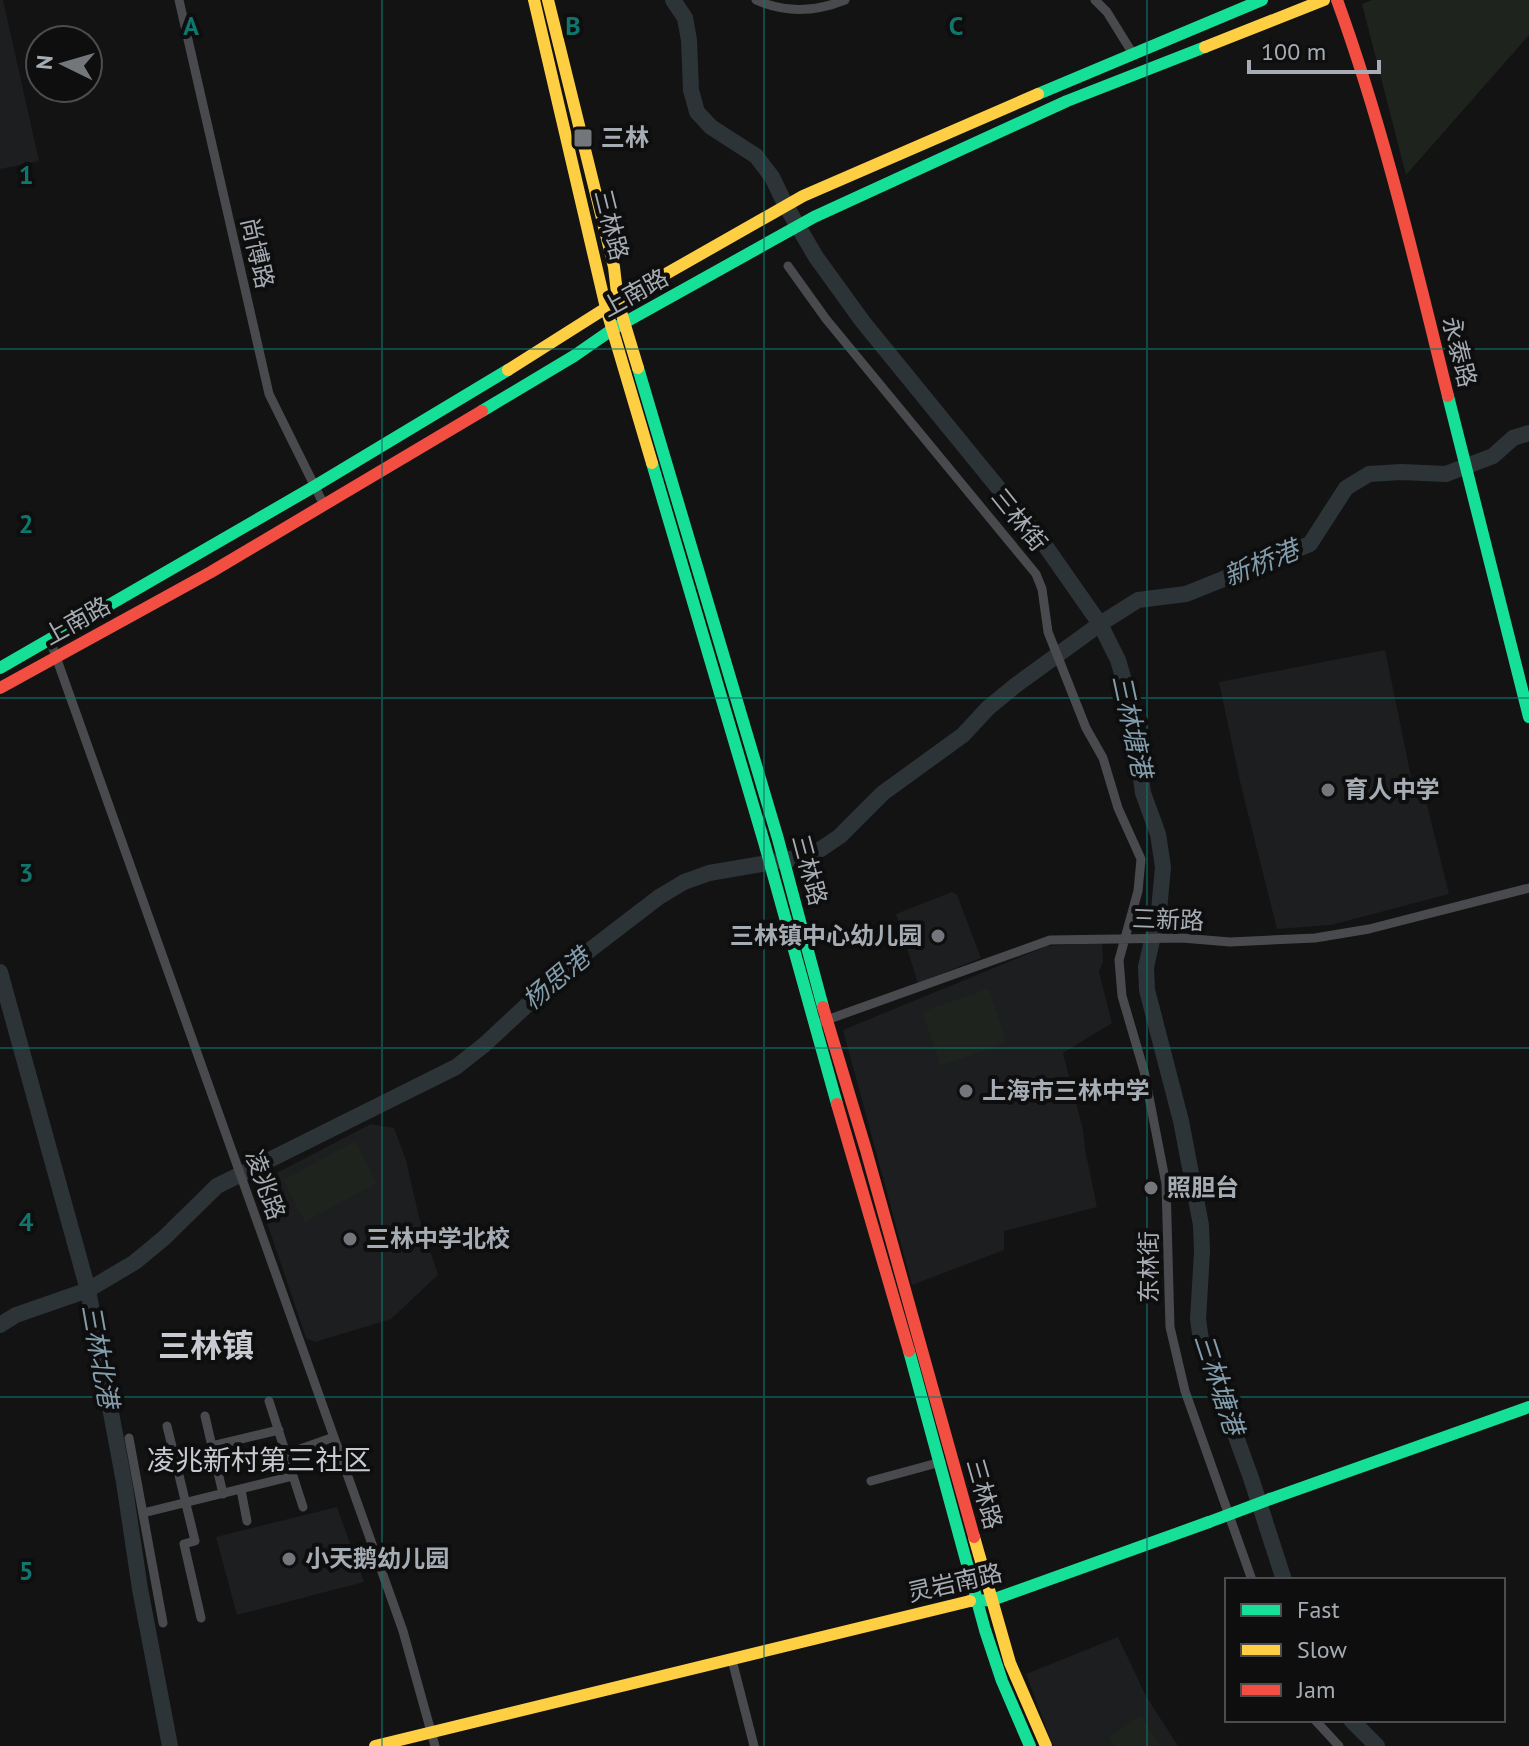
<svg xmlns="http://www.w3.org/2000/svg" width="1529" height="1746" font-family="'PT Sans','Noto Sans SC',sans-serif">
<rect width="100%" height="100%" fill="#131314"/>
<path fill="#1d1e1f" d="M0 0H3L39 161 0 169Z
M1385 650 1414 791 1423 789 1449 894 1331 925 1277 929 1241 786 1219 682Z
M952 892 957 895 981 958 918 983 896 914Z
M1102 943 1103 961 1099 972 1112 1023 1063 1053 1083 1130 1085 1149 1097 1207 1004 1231V1250L912 1285 843 1030 1047 946Z
M371 1124 394 1128 406 1160 419 1217 438 1275 391 1319 315 1342 306 1338 259 1199 260 1186 267 1178Z
M337 1507 364 1582 237 1615 216 1537Z
M1118 1637 1146 1696 1178 1746H1053L1026 1674Z"/>
<path fill="#1e231e" d="M1372 0H1529V35L1406 175 1362 4Z
M988 988 1007 1042 941 1066 922 1012Z
M355 1141 377 1183 305 1222 283 1180Z
M1141 1715 1161 1746H1115L1109 1737Z"/>
<g fill="none" stroke-linecap="round" stroke-linejoin="round">
<path stroke="#2c3438" stroke-width="16" d="M673 0 685 18 689 40 691 90 697 112 711 127 756 156 772 177 786 206 816 257 863 322 1044 544 1100 624 1118 660 1131 704 1143 793 1158 834 1163 867 1159 910 1146 967 1147 990 1181 1121 1201 1225 1202 1252 1198 1319 1201 1340 1251 1478 1284 1580
M0 972 88 1290 124 1482 140 1589 170 1746
M0 1325 16 1315 88 1290 135 1262 164 1238 217 1186 456 1067 484 1045 569 966 659 897 684 882 709 873 796 858 821 849 840 836 883 793 963 735 988 708 1016 685 1100 624 1138 600 1186 594 1310 544 1346 488 1369 474 1401 472 1446 474 1493 456 1513 438 1529 433
M1351 1720 1377 1746"/>
<path stroke="#484a4d" stroke-width="9" d="M179 0 269 394 324 505
M756 0C785 13 815 12 845 0
M1095 0 1107 12 1133 54
M788 266 826 319 1036 574 1042 589 1048 632 1086 728 1103 758 1118 808 1141 859 1138 891 1119 960 1122 996 1144 1071 1166 1184 1170 1327 1185 1391 1252 1580
M50 640 403 1631 435 1746
M821 1022 1050 940 1182 938 1230 942 1315 938 1369 929 1529 888
M269 1401 303 1507
M205 1416 223 1494
M167 1426 195 1541 184 1544 201 1618
M129 1438 163 1623
M212 1446 279 1430
M286 1454 334 1437
M871 1481 941 1462
M241 1490 247 1521
M143 1513 293 1476
M732 1660 754 1746
M1315 1720 1339 1746"/>
<path stroke="#16e098" stroke-width="12" d="M1038 94 1262 0
M638 368 778 839 823 1007
M1448 396 1529 717
M482 411 574 356 613 329 814 217 1067 101 1205 47
M652 463 764 842 837 1104
M0 668 315 486 508 370
M909 1351 985 1630 1002 1681 1030 1746
M1270 1499 1529 1407
M970 1601 992 1600 1209 1522"/>
<path stroke="#ffcf43" stroke-width="12" d="M534 0 606 308 652 463
M548 0 614 267 618 302 638 368
M1205 47 1324 0
M508 370 606 308 803 196 1038 94
M974 1537 1010 1663 1046 1746
M375 1746 970 1601"/>
<path stroke="#f24e42" stroke-width="12" d="M1337 0C1384 129 1415 263 1448 396
M0 688 211 572 482 411
M823 1007 866 1150 974 1537
M837 1104 909 1351"/>
<path stroke="#16e098" stroke-width="12" d="M1209 1522 1270 1499"/>
</g>
<path fill="none" stroke="#0f766e" stroke-width="2" stroke-opacity="0.55" d="M382 0V1746M764 0V1746M1147 0V1746M0 349H1529M0 698H1529M0 1048H1529M0 1397H1529"/>
<g fill="#73767b" stroke="#0e0e0f" stroke-width="3">
<rect x="573" y="128" width="20" height="20" rx="4"/>
<circle cx="1328" cy="790" r="8"/>
<circle cx="938" cy="936" r="8"/>
<circle cx="966" cy="1091" r="8"/>
<circle cx="1151" cy="1188" r="8"/>
<circle cx="350" cy="1239" r="8"/>
<circle cx="289" cy="1559" r="8"/>
</g>
<g text-anchor="middle" stroke-width="8" stroke-linejoin="round" paint-order="stroke">
<g font-size="24" font-weight="bold" fill="#a6acb3" stroke="#0e0e0f" text-anchor="start">
<text x="601" y="146">三林</text>
<text x="1344" y="798">育人中学</text>
<text x="922" y="944" text-anchor="end">三林镇中心幼儿园</text>
<text x="982" y="1099">上海市三林中学</text>
<text x="1167" y="1196">照胆台</text>
<text x="366" y="1247">三林中学北校</text>
<text x="305" y="1567">小天鹅幼儿园</text>
</g>
<g font-size="24" fill="#a6acb3" stroke="#0e0e0f">
<text transform="translate(611 225) rotate(76)" y="8">三林路</text>
<text transform="translate(257 253) rotate(77)" y="8">尚博路</text>
<text transform="translate(635 293) rotate(-29)" y="8">上南路</text>
<text transform="translate(1459 352) rotate(76)" y="8">永泰路</text>
<text transform="translate(1019 520) rotate(51)" y="8">三林街</text>
<text transform="translate(77 621) rotate(-29)" y="8">上南路</text>
<text transform="translate(809 870) rotate(75)" y="8">三林路</text>
<text transform="translate(1168 920) rotate(2)" y="8">三新路</text>
<text transform="translate(265 1185) rotate(70)" y="8">凌兆路</text>
<text transform="translate(1149 1267) rotate(-90)" y="8">东林街</text>
<text transform="translate(984 1494) rotate(74)" y="8">三林路</text>
<text transform="translate(955 1583) rotate(-13)" y="8">灵岩南路</text>
</g>
<g font-size="26" font-style="italic" fill="#819cab" stroke="#0e0e0f">
<text transform="translate(1261 563) rotate(-22)" y="9">新桥港</text>
<text transform="translate(1132 726) rotate(78)" y="9">三林塘港</text>
<text transform="translate(556 979) rotate(-40)" y="9">杨思港</text>
<text transform="translate(100 1356) rotate(80)" y="9">三林北港</text>
<text transform="translate(1219 1384) rotate(72)" y="9">三林塘港</text>
</g>
<g font-size="28" fill="#c7cad0" stroke="#0e0e0f">
<text x="259" y="1470">凌兆新村第三社区</text>
</g>
<g font-size="32" font-weight="bold" fill="#c7cad0" stroke="#0e0e0f">
<text x="206" y="1357">三林镇</text>
</g>
</g>
<g font-size="26" text-anchor="middle" font-weight="bold" fill="#0f766e" stroke="#0e0e0f" stroke-width="8" stroke-linejoin="round" paint-order="stroke">
<text x="191" y="35">A</text>
<text x="573" y="35">B</text>
<text x="956" y="35">C</text>
<text x="26" y="184">1</text>
<text x="26" y="533">2</text>
<text x="26" y="882">3</text>
<text x="26" y="1231">4</text>
<text x="26" y="1580">5</text>
</g>
<rect x="1225" y="1578" width="280" height="144" fill="#0e0e0f" stroke="#4b4d51" stroke-width="2"/>
<rect x="1241" y="1604" width="40" height="12" fill="#16e098" stroke="#4b4d51" stroke-width="2"/>
<text x="1297" y="1618" font-size="24" fill="#a6acb3">Fast</text>
<rect x="1241" y="1644" width="40" height="12" fill="#ffcf43" stroke="#4b4d51" stroke-width="2"/>
<text x="1297" y="1658" font-size="24" fill="#a6acb3">Slow</text>
<rect x="1241" y="1684" width="40" height="12" fill="#f24e42" stroke="#4b4d51" stroke-width="2"/>
<text x="1297" y="1698" font-size="24" fill="#a6acb3">Jam</text>
<g transform="translate(64 64) rotate(275)"><circle r="38" fill="#0e0e0f" stroke="#4b4d51" stroke-width="2"/>
<path d="M0-6L14 30L0 20L-14 30Z" fill="#73767b"/>
<text y="-12" font-size="22" font-weight="bold" text-anchor="middle" fill="#a6acb3">N</text>
</g>
<path d="M1249 60v12h130v-12" fill="none" stroke="#a6acb3" stroke-width="4"/>
<text x="1261" y="60" font-size="24" fill="#a6acb3" stroke="#0e0e0f" stroke-width="6" paint-order="stroke">100 m</text>
</svg>
